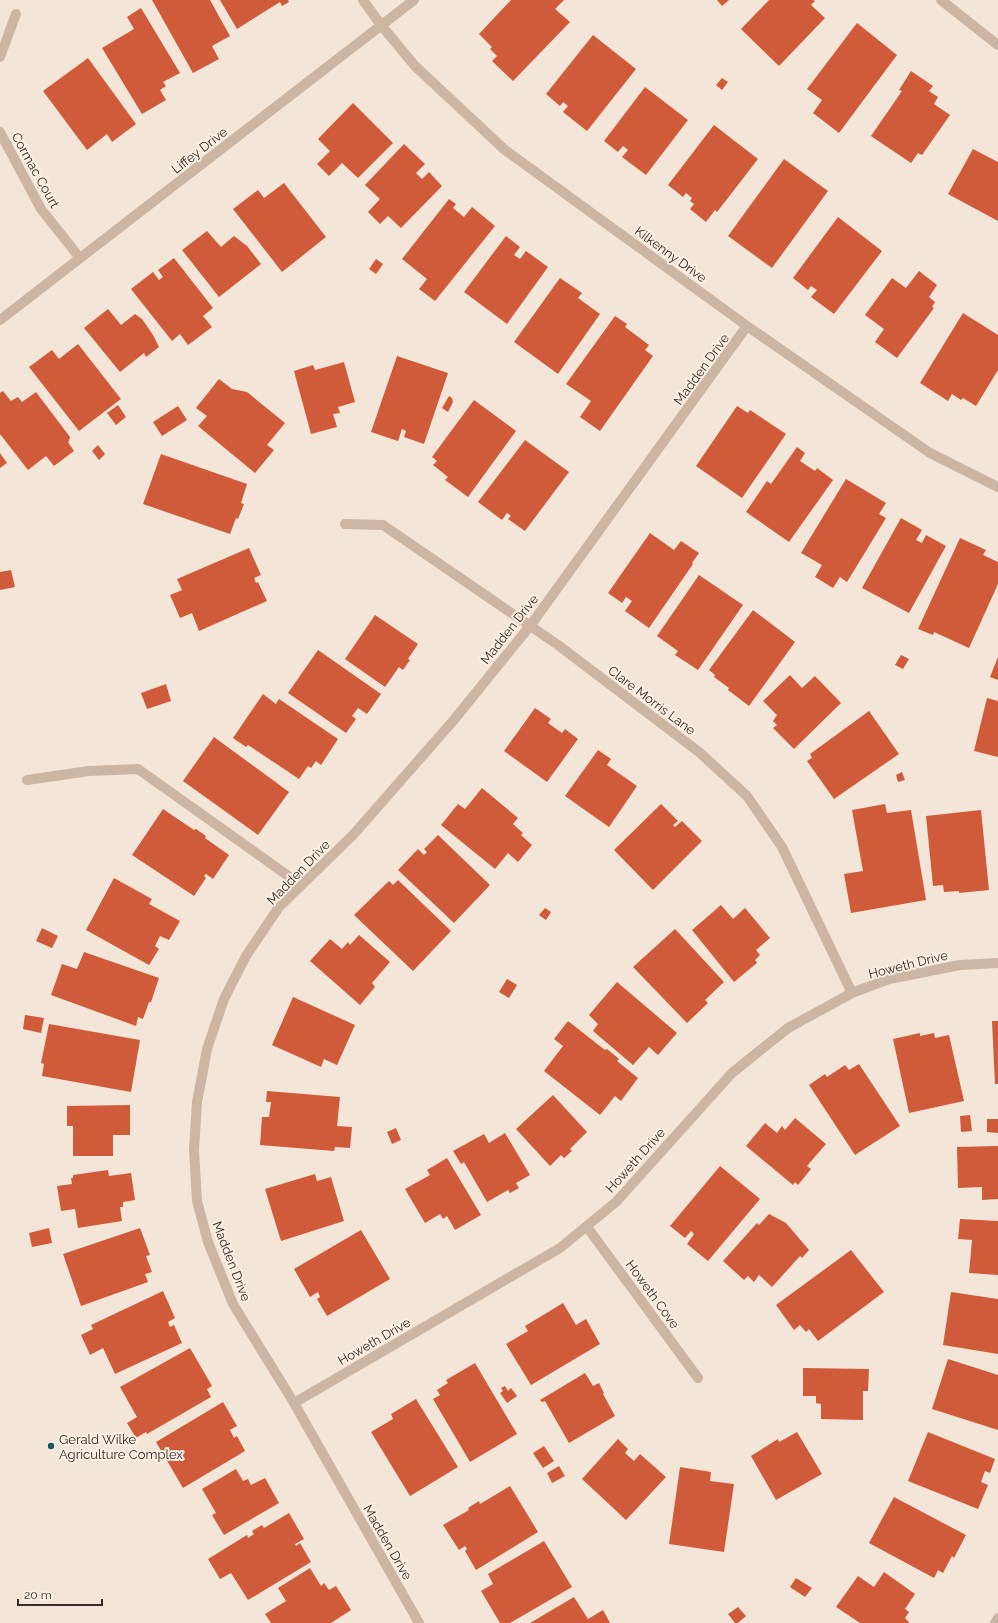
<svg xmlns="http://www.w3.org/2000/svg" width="998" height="1623" font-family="Raleway,sans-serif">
<rect width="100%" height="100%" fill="#f3e6d8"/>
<path fill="#cf5b3a" d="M152 0H210L230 36 212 46 219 59 193 73Z
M220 0H288L289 2 282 6 280 2 237 29Z
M511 0H564L555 9 570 22 513 81 492 61 497 56 490 49 492 47 479 34Z
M717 0H729L722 6Z
M769 0H813L815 1 811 5 825 18 779 66 741 29Z
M141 8 180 73 163 82 166 86 160 90 166 100 142 114 102 48 134 29 127 17Z
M857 23 897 55 839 133 813 113 822 100 807 89Z
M593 35 636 69 587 131 563 112 568 106 563 102 560 106 546 94Z
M88 58 136 124 112 142 107 134 87 150 43 91Z
M911 71 933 86 929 91 938 97 934 104 950 115 922 155 918 153 911 163 871 136 902 91 899 90Z
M722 78 728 82 722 90 716 85Z
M645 87 688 120 646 175 622 157 628 150 623 146 618 152 604 141Z
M353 103 393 143 358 178 342 163 329 176 317 164 330 151 318 139Z
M714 125 758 159 717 212 715 210 706 222 690 209 694 204 690 201 692 198 686 193 683 197 668 185Z
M404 144 425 164 416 173 422 179 429 172 442 186 401 228 388 216 380 224 368 212 380 199 365 185Z
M973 149 998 162V221L948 194Z
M784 159 828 191 772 268 728 236Z
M284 183 326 237 282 272 233 209 258 190 264 198Z
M449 199 456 204 453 208 464 217 472 207 495 226 435 301 419 289 427 279 402 259Z
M838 217 882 251 834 314 811 297 817 290 811 286 808 290 793 278Z
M207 231 221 247 234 236 247 246 261 264 219 297 182 250Z
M506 236 520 247 514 255 520 259 526 251 548 267 507 324 464 292Z
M174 258 213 308 203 316 212 327 188 345 180 334 172 341 131 289 153 272 159 280 163 277 158 270Z
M376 259 383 264 376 274 369 269Z
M919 271 937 285 929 297 935 302 932 307 934 308 897 358 875 342 884 329 865 315 892 278 906 288Z
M560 278 582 293 578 298 600 314 558 374 514 342Z
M108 309 121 325 135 314 142 319 153 335 159 347 146 357 144 353 120 372 84 328Z
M963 313 998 335V370L976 406 963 398 961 400 952 394 948 401 920 383Z
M615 316 627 324 625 327 649 345 645 350 653 356 600 431 580 417 591 401 566 384Z
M78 344 121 399 79 431 29 367 52 350 59 359Z
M397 356 448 373 424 444 404 437 406 431 402 429 398 441 371 432Z
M344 362 355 402 338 407 340 413 333 414 337 427 311 434 294 371 313 365 315 370Z
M219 379 232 389 247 392 285 423 267 445 274 450 255 473 198 426 207 416 196 408Z
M3 391 11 401 18 397 22 402 36 392 70 437 69 441 68 442 74 451 54 466 46 456 28 470 0 434V393Z
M449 396 452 398 453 402 448 412 442 408Z
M474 400 516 431 468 497 445 480 448 477 433 465 437 461 432 457Z
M118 405 126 417 116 425 107 413Z
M178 406 187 420 162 436 153 422Z
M737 406 748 413 750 410 786 434 742 498 696 466Z
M525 440 569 472 525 531 508 519 511 516 507 513 502 520 478 502Z
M98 445 105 454 99 460 92 451Z
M797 447 805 453 800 461 815 471 817 468 833 480 789 542 746 512 767 481 771 484Z
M0 453 7 463 0 468Z
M161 454 247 484 241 503 244 504 238 519 236 518 230 534 143 504Z
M846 479 886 503 879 514 886 518 847 582 840 577 833 588 815 577 822 565 801 553Z
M901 518 922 530 916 540 922 543 926 535 946 546 909 613 862 588Z
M650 533 674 550 681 541 699 553 692 563 693 564 649 628 625 611 632 601 626 597 622 603 608 593Z
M960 538 986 550 983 555 998 562V584L969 648 934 632 933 635 918 629Z
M249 548 261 575 254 578 256 583 258 582 267 601 199 631 192 613 180 618 170 595 182 590 177 579Z
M11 570 15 587 0 590V572Z
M699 575 743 605 698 670 675 655 678 651 657 636Z
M753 610 795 642 749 706 728 690 729 688 714 677 715 675 709 670Z
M375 615 418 644 408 659 410 660 403 670 399 667 385 687 345 659Z
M318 650 381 694 367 714 358 708 352 716 356 719 346 733 288 693Z
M901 655 909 659 903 669 895 665Z
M998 657V680L990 677Z
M790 675 802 688 815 676 841 703 794 749 773 728 777 725 773 721 777 715 763 701Z
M166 684 171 701 147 709 141 693Z
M263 694 276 704 279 699 338 739 321 765 316 761 311 768 308 766 299 779 248 745 246 747 233 738Z
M987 698 998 701V757L974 751Z
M535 708 551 719 548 723 562 733 565 729 578 739 547 782 504 751Z
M869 711 899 754 834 799 807 761 812 758 810 754Z
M214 737 289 792 258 835 183 781Z
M598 750 611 759 607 765 637 786 609 827 565 796Z
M902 772 905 780 898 782 896 775Z
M482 788 518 818 513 824 523 833 521 835 532 845 518 862 508 853 495 869 441 825 458 804 465 809Z
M661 804 678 821 673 825 675 827 682 821 702 841 653 890 614 850Z
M885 804 887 813 911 810 926 900 851 913 844 874 863 871 852 810Z
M163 809 194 830 196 829 206 836 205 838 229 855 213 879 206 874 204 876 206 878 194 896 132 855Z
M981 810 989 890 959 893V891L944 892 943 885 933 886 926 816Z
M438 835 490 885 454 923 398 870 418 849 424 855 427 852 424 849Z
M114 878 152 899 149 904 180 921 169 940 160 936 155 946 159 949 149 965 86 930Z
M398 880 451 931 413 971 354 915 389 881 393 885Z
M721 905 733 919 745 908 770 938 756 950 760 955 755 960 757 963 734 982 692 930Z
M545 908 551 912 546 920 539 915Z
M42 928 58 936 52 948 36 941Z
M675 929 724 982 705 1000 708 1003 687 1023 633 967Z
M359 935 390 962 372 983 375 987 360 1005 310 961 330 939 342 949 348 942 350 945Z
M84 952 159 978 151 1002H149L143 1019 138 1017 136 1026 51 995 62 964 77 969Z
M507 979 517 985 509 998 499 992Z
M617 982 677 1033 658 1055 649 1047 633 1065 593 1031 598 1024 589 1015Z
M293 997 355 1025 337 1065 324 1059 321 1067 272 1045Z
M25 1015 44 1018 41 1033 23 1029Z
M568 1021 605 1050 607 1049 619 1059 617 1061 638 1078 621 1101 615 1096 600 1115 544 1071 563 1046 554 1039Z
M992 1021H998V1084H995Z
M49 1024 140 1040 131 1092 42 1076 44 1064 41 1063Z
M920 1033V1036L934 1033 935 1038 949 1035 964 1101 909 1113 893 1039Z
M859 1064 900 1126 855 1155 809 1085 825 1074 827 1077 845 1065 849 1070Z
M267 1091 340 1097 337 1126 352 1127 350 1148 335 1147 334 1151 260 1145 262 1117H269L271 1102H266Z
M553 1095 587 1132 570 1149 572 1151 564 1158 561 1155 550 1166 516 1129Z
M130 1105V1135H113V1156H73V1126H67V1106Z
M970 1115 972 1131 961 1132 960 1116Z
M795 1118 826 1144 807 1166 811 1169 798 1185 795 1182 793 1185 746 1146 765 1123 777 1133 782 1126 785 1130Z
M987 1119H998V1133L987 1132Z
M396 1128 401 1140 392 1144 387 1132Z
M505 1133 530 1175 516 1183 519 1188 510 1193 508 1190 487 1202 464 1162 461 1164 453 1151 484 1134 489 1143Z
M998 1146V1199L982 1200V1187L958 1188 957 1147Z
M447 1158 481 1215 455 1230 447 1216 443 1219 440 1214 425 1223 405 1189 430 1175 427 1170Z
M720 1166 760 1199 708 1261 687 1244 694 1234 691 1231 685 1238 670 1226Z
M108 1170 109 1176 131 1173 135 1200 123 1202V1207H120L122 1221 78 1228 75 1209 61 1211 57 1186 72 1184 71 1178H73V1175Z
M315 1174 317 1181 331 1177 344 1221 281 1241 265 1189Z
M769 1214 786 1223 809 1250 802 1258 800 1256 772 1287 759 1275 754 1282 748 1276 744 1280 723 1261 757 1223 759 1225Z
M960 1219 998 1221V1275L969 1273 972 1240 958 1239Z
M49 1228 52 1243 32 1247 29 1233Z
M140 1228 150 1255 146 1256 152 1272 145 1274 148 1282 81 1306 63 1254Z
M361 1230 390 1279 327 1316 317 1299 320 1297 318 1292 310 1297 294 1269Z
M851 1250 884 1292 818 1341 809 1329 806 1332 800 1325 794 1330 776 1305Z
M163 1291 175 1318 168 1322 170 1327 174 1325 182 1343 115 1374 103 1348 90 1355 81 1335 93 1329 91 1325Z
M951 1292 998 1299V1354L943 1345Z
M563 1303 576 1325 586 1319 600 1344 531 1385 506 1344 528 1331 525 1326Z
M190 1348 212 1386 207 1389 211 1397 147 1434 146 1432 136 1438 127 1423 137 1417 120 1387Z
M948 1359 998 1375V1430L932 1409Z
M475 1363 517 1434 470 1462 433 1399 440 1395 437 1390 448 1383 446 1380Z
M803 1368 869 1369 868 1391H863V1420L821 1419V1404L816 1403V1396H803Z
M585 1373 593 1386 599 1383 604 1393 603 1394 615 1416 569 1443 545 1401 542 1402 540 1400Z
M505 1386 508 1391 511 1388 517 1396 507 1403 500 1393 503 1391 501 1388Z
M416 1399 458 1467 410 1496 371 1432 393 1419 391 1414Z
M223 1402 237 1426 230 1430 234 1438 237 1436 245 1451 183 1488 156 1442Z
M797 1432 822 1474 776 1500 751 1456 778 1439 779 1442Z
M928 1432 995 1459 990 1473 985 1471 981 1482 988 1485 978 1509 908 1481Z
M618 1439 628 1449 625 1453 634 1461 640 1454 666 1477 626 1520 582 1479Z
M544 1446 554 1461 543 1468 533 1453Z
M559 1466 565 1476 552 1483 547 1473Z
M680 1467 711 1472 710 1481 734 1484 724 1552 669 1544Z
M236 1469 243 1481 248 1479 251 1485 265 1478 279 1503 224 1535 212 1515 216 1513 202 1489Z
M510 1486 538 1532 476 1570 465 1551 467 1549 465 1546 459 1550 443 1525 469 1510 468 1508 479 1501 480 1504Z
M894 1497 966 1535 954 1558 952 1556 943 1573 938 1570 934 1578 869 1543Z
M289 1513 304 1539 295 1544 296 1546 300 1543 311 1562 248 1600 231 1573 220 1579 208 1559 247 1535 248 1538 254 1534 252 1531 262 1525 264 1528Z
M544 1541 572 1587 510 1623H500L481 1591 493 1584 488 1574Z
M310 1568 321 1586 324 1583 329 1590 336 1586 351 1610 331 1623H271L265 1614 286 1601 278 1588Z
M884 1572 915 1594 905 1609 909 1612 905 1618 909 1622 908 1623H860L836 1607 858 1576 874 1587Z
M796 1578 812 1588 805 1597 790 1587Z
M574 1597 588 1619 603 1610 610 1623H530Z
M738 1607 746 1616 738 1623H735L728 1614Z"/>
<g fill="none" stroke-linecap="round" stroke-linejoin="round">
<path stroke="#ccb5a3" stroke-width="10" d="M27 780 89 771 138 769 301 885"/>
<path stroke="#ccb5a3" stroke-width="10" d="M363 0 381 25 415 66 505 150 747 326 930 453 998 487
M941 0 998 45
M0 57 16 14
M0 132 41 209 80 258
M0 320 414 0
M345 524 383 525 558 645 699 752 747 796 782 847 852 993
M587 1227 698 1378
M294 1403 560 1248 616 1202 732 1073 788 1028 852 993 889 979 960 965 998 963
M419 1623 294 1403 233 1304 208 1242 197 1201 194 1150 197 1102 207 1049 224 999 246 956 279 907 353 835 453 721 530 626 747 326
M995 1623 998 1618"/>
</g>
<circle fill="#18575a" stroke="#faf0e4" stroke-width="1.5" cx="51" cy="1446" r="4"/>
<g text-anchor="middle" stroke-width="4" stroke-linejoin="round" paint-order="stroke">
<g font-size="13" fill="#362a26" stroke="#faf0e4">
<text transform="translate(199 150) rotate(-38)" y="5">Liffey Drive</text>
<text transform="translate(36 170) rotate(61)" y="5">Cormac Court</text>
<text transform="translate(671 254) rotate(36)" y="5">Kilkenny Drive</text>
<text transform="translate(701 369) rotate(-54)" y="5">Madden Drive</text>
<text transform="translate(509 629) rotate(-52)" y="5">Madden Drive</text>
<text transform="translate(652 700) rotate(37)" y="5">Clare Morris Lane</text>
<text transform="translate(298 872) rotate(-46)" y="5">Madden Drive</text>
<text transform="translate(908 964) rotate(-14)" y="5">Howeth Drive</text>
<text transform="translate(635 1160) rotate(-48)" y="5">Howeth Drive</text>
<text transform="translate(232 1261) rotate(69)" y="5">Madden Drive</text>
<text transform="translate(653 1294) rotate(54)" y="5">Howeth Cove</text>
<text transform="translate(374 1341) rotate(-30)" y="5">Howeth Drive</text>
<text transform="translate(388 1542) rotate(60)" y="5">Madden Drive</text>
</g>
<g font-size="13" fill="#362a26" stroke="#faf0e4" text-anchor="start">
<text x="59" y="1444">Gerald Wilke<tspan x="59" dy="15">Agriculture Complex</tspan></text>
</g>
</g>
<path d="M18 1599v6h84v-6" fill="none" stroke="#362a26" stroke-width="2"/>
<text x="24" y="1599" font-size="12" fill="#362a26" stroke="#faf0e4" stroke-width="3" paint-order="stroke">20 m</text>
</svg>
